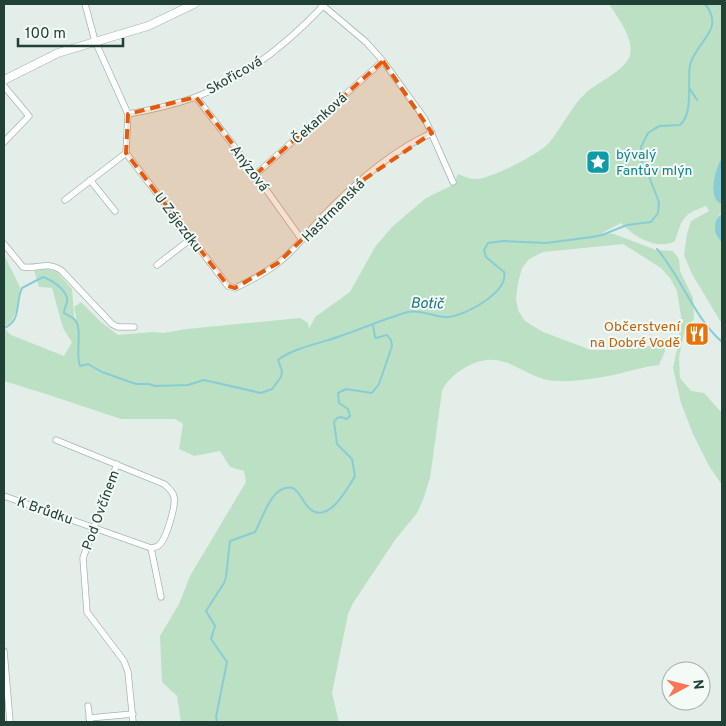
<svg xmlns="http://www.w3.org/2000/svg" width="726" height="726" font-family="Overpass,sans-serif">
<rect width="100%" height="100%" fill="#e3eee8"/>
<path fill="#bbe0c3" d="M609 4H722V157L720 161 722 214 719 215 722 242V324L692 274 684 255 687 234 691 221 709 211 706 206C683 214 682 219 675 241 657 251 633 236 621 223L602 233 614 234 656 250 673 251 679 259 680 271 693 298 694 319 685 329 679 357 680 378 691 391 704 393 722 413V485L709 466 693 434 681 403 673 368 678 345 681 316 677 291 670 278 661 268 623 244 543 252 529 259 522 268 518 283 516 299 518 310 525 321 543 332 591 350H614L660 345 664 346 665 351 659 365C648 366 639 369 629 371 608 377 579 382 557 381 523 380 505 345 466 367 456 373 447 380 442 391L430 478 423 500 417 513 395 540 353 603 348 614 332 693 339 722H181L177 696 162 682 160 636 179 604 190 576 246 482 244 471 230 467 220 451 194 456 179 449 183 424 175 419H121L46 394 4 381V328L11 335 64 356 72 342 63 328 52 288 39 287 34 270 46 269 57 272 72 289 74 316 77 322 74 307 81 302 101 322 118 335 153 332 163 333 187 329 300 318 308 323 309 329 315 317 350 292 375 247 392 227 426 198 453 185 458 174C465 177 470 179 477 179 492 178 537 155 548 144 562 128 571 106 587 92 598 82 626 70 630 55 634 38 618 18 609 4Z
M4 255 20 287 16 311 11 322 4 327Z"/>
<path fill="#88cdd6" d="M722 157V204C706 199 716 168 722 157Z
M722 214V242C714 234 711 222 722 214Z"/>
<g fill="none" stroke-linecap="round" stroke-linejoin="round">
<path stroke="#88cdd6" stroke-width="2" d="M690 89 697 100
M657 249C682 278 693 316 722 342
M4 328C22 321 15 302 22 288L43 277C52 280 69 291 67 302 66 306 64 308 64 313 67 315 73 317 75 320 83 329 75 353 80 366L88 364 102 372 136 384H149L155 386 188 385 204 380 261 393 272 389 281 377 282 371 278 360C294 347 327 342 346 334 366 327 387 318 408 312 422 309 435 318 449 317 466 315 509 292 504 272L486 257 484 250 488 243 503 241 546 243 592 237 602 235 627 225 651 222 658 213 659 202 648 174 642 165 641 147 648 133 654 129 660 126 680 125C694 113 687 82 690 65 696 41 726 30 705 4
M217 722 216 717 227 662 211 639 215 626 206 611 224 583 226 577 230 541 255 532C263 518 272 483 293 488 301 493 303 503 310 509 329 524 347 489 355 476L352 459 337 444 334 422 337 418 341 417 347 419 350 416 348 409 339 403 338 393 346 389 372 393 379 384 392 346 391 340 387 335 376 338 375 337 373 325"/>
<g stroke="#a5b6af" stroke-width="7">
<path id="minor" d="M85 4 95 41 128 114 126 153 228 286 235 288C250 281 265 273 278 263 295 250 308 232 323 216 352 186 393 150 432 133
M321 4 366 42 383 61 425 119 453 182
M4 86 29 116 4 142
M196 97 250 167 302 240
M128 114C151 110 174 105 196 97 245 78 287 44 323 6
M255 175 383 61
M90 180 115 211
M65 200 126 153
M4 244 23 267C39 269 46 261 61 270L112 324 118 327H134
M157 265 192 238
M56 440 164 484C169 488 173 492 174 497 176 506 167 535 161 543 158 547 156 547 151 548
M117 464 83 558 87 612 124 661 128 672 133 722
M4 496 151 548 161 597
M4 651 10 722
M88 706 90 722
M89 718 133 714"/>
</g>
<g stroke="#a5b6af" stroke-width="9">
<path id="tertiary" d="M4 80 58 53 148 26 194 4"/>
</g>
<use href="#minor" stroke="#fff" stroke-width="5.5"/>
<use href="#tertiary" stroke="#fff" stroke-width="8"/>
</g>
<path fill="#e8590c" fill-opacity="0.2" stroke="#e8590c" stroke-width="4" stroke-dasharray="10 6" stroke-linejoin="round" d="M383 61 432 133 363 180 278 263 235 288 228 286 126 153 128 114 196 97 256 174Z"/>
<defs>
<g id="sight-square" transform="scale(1.25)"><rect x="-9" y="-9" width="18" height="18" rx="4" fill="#0f9aa8" stroke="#f4faf6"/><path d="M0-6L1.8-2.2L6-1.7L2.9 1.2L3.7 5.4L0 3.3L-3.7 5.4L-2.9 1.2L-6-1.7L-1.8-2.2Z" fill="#fff"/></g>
<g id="restaurant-square" transform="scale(1.25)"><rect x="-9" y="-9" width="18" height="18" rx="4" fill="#e8710a" stroke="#f4faf6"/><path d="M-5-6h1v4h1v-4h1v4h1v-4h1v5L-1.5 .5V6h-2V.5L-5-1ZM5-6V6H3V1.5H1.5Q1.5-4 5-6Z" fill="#fff"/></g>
</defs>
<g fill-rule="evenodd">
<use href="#sight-square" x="598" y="162"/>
<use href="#restaurant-square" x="697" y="334"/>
</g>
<g text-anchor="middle" stroke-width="4" stroke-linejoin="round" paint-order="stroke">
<g font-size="14" fill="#214036" stroke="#f4faf6">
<text transform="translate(234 75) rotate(-30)" y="5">Skořicová</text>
<text transform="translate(319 118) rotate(-42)" y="5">Čekanková</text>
<text transform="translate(250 168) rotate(53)" y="5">Anýzová</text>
<text transform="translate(333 210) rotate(-45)" y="5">Hastrmanská</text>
<text transform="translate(179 222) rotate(53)" y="5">U Zájezdku</text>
<text transform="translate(45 510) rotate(19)" y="5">K Brůdku</text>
<text transform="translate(100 510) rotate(-70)" y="5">Pod Ovčínem</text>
</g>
<g font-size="14" fill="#0d838f" stroke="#f4faf6" text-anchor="start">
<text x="616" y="159">bývalý<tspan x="616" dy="16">Fantův mlýn</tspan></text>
</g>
<g font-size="14" fill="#c56008" stroke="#f4faf6" text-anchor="end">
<text x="680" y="331">Občerstvení<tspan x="680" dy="16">na Dobré Vodě</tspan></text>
</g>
<g font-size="15" font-style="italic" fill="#177480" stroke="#f4faf6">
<text transform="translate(427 303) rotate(2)" y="5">Botič</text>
</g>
</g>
<rect width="726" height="726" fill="none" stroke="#214036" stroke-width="10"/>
<g transform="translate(686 686) rotate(83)"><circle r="24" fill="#f4faf6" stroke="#a0b0a9"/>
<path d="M0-4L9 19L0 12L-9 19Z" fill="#fa7655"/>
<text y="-8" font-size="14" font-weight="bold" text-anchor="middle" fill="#214036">N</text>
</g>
<path d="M18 38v8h105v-8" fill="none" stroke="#214036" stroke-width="2.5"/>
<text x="25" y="38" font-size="15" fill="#214036" stroke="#f4faf6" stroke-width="4" paint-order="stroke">100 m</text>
</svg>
